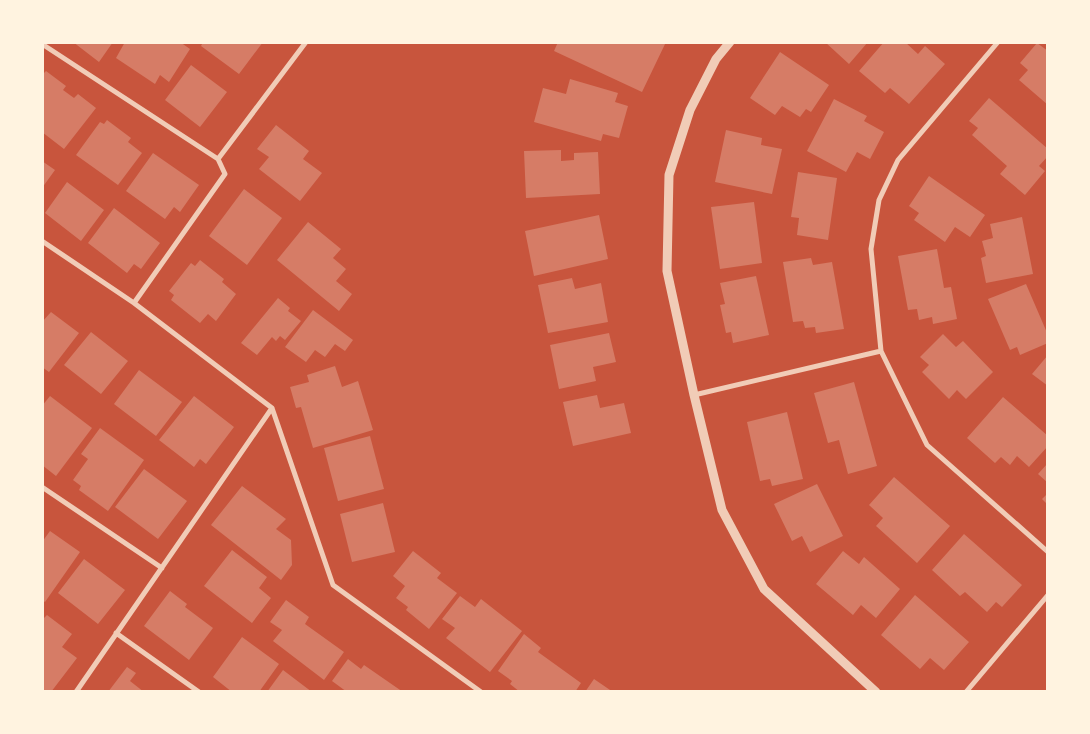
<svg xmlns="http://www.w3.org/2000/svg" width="1090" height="734" font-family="Cabin,sans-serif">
<rect width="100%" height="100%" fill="#c8553d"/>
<path fill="#d67c66" d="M73 42H113L99 62Z
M125 42H180L190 49 169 82 160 75 155 84 116 58Z
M203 42H263L239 74 201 46Z
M558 42H599L601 43 602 42H666L642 92 554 51Z
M825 42H868L849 64Z
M884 42H905L918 54 925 46 945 64 909 104 890 88 885 93 859 71Z
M1037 43 1048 51V105L1019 80 1028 70 1020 63Z
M780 52 829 85 811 112 806 109 800 117 782 106 775 115 750 98Z
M191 65 227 92 200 127 165 100Z
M46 71 66 86 63 90 74 98 78 94 96 108 64 149 42 132V75Z
M570 79 618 93 615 102 628 106 619 138 603 134 601 141 534 122 543 88 566 94Z
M989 98 1048 149V156L1039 166 1045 171 1025 195 1000 174 1007 166 972 135 978 128 969 121Z
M834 99 867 116 864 121 884 132 870 159 857 152 846 172 807 151Z
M107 120 131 138 128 142 142 153 118 185 76 155 100 122 104 124Z
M276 125 309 151 303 159 322 173 300 201 259 169 269 157 257 149Z
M726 130 762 138 761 145 782 149 772 194 715 182Z
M561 150V161L574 160V153L598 152 600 194 526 198 524 151Z
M153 153 199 185 180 212 174 207 165 219 126 191Z
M42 161 55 170 42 188Z
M798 172 837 178 828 240 797 235 799 218 791 217Z
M929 176 985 215 970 237 955 227 945 242 914 220 919 213 909 206Z
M67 182 104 210 81 241 45 213Z
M244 189 282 218 247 265 209 236Z
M754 202 762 263 720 269 711 207Z
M114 208 160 243 141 269 134 264 127 273 88 243Z
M599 215 608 259 534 276 525 231Z
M1022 217 1033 274 986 283 981 258 986 256 982 241 993 238 990 224Z
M308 222 341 249 333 258 346 269 336 281 352 294 339 311 277 260Z
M937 249 944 288 951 287 957 319 933 324 932 317 919 320 917 309 908 310 898 256Z
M811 258 813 265 832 262 844 329 816 333 815 327 805 328 803 321 793 322 783 262Z
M200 260 224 279 222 282 236 294 216 321 208 314 200 323 171 300 174 295 169 291 191 263 195 266Z
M756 276 769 335 733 343 731 332 726 333 720 305 725 304 720 283Z
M572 278 575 289 601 283 608 322 548 333 538 285Z
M1026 284 1048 335V343L1020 355 1017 347 1010 350 988 299Z
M278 298 290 308 288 311 301 321 285 340 280 336 276 341 272 337 257 355 241 343Z
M313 310 353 340 345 351 335 344 325 357 315 350 306 362 285 347Z
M51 312 79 333 49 372 42 367V322Z
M91 332 128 361 101 394 64 365Z
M609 333 616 362 593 367 596 381 559 389 550 345Z
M943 334 956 347 963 341 993 372 966 399 957 390 949 399 922 372 929 365 920 357Z
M1048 355V386L1032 374Z
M335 366 342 387 358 381 373 430 313 448 301 407 296 408 290 387 309 382 307 375Z
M139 370 182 402 156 436 114 404Z
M854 382 877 466 848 474 839 440 828 443 814 393Z
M597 395 600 408 624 403 631 433 573 446 563 402Z
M50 396 92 428 56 476 42 465V406Z
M194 396 234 427 206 464 200 459 194 467 159 440Z
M1003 397 1048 436V446L1029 467 1017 456 1010 465 1001 457 995 463 967 438Z
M787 412 803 479 772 486 770 479 760 481 747 422Z
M100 428 144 460 108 511 79 490 81 486 73 480 88 459 81 454Z
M370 436 384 489 338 501 324 448Z
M1048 463V483L1038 474Z
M144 469 187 501 158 539 115 507Z
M894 477 950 526 917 563 876 526 883 518 869 505Z
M817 484 843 536 810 552 802 536 792 541 774 504Z
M242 486 286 519 276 529 291 540 292 565 281 580 211 525Z
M1048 493V505L1042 499Z
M383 503 395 552 352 562 340 514Z
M50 531 80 552 45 602 42 600V542Z
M964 534 1022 585 1002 607 996 602 987 612 965 592 960 596 932 570Z
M232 550 267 577 259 588 271 598 252 623 204 586Z
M413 551 441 573 437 578 457 593 429 629 406 610 408 607 396 598 405 586 393 576Z
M843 551 859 564 864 557 900 589 876 618 861 605 853 615 816 584Z
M84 559 125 590 98 624 58 593Z
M170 591 187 604 185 607 213 628 189 660 144 626Z
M915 595 969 642 944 670 930 658 920 669 881 635Z
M460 596 475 607 481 599 522 631 490 672 446 638 455 628 442 619Z
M286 600 309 617 305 624 344 652 324 680 273 641 282 630 270 622Z
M47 615 72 634 62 647 77 658 51 692H42V620Z
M524 634 541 648 538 652 581 683 575 692H520L510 684 512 681 498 671Z
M242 637 279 664 259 692H232L213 677Z
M348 659 361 669 364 665 403 692H347L332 681Z
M127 667 136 673 130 681 144 692H108Z
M283 670 312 692H267Z
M594 679 613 692H585Z"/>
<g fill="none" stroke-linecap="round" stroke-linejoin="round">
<path stroke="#f1ccb7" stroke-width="5" d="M998 42 898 160 879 200 871 249 881 351 927 445 1048 552
M42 44 218 159 225 174 134 303
M218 159 306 42
M42 241 134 303 272 408 333 585 481 692
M694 395 881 351
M42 487 162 568
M116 633 199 692
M76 692 272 408
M966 692 1048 595"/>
<path stroke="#f1ccb7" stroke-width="9" d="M730 42 716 59 690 110 669 175 667 271 694 395 722 510 764 589 876 692"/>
</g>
<rect width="1090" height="734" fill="none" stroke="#fff3e0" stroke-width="88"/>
</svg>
